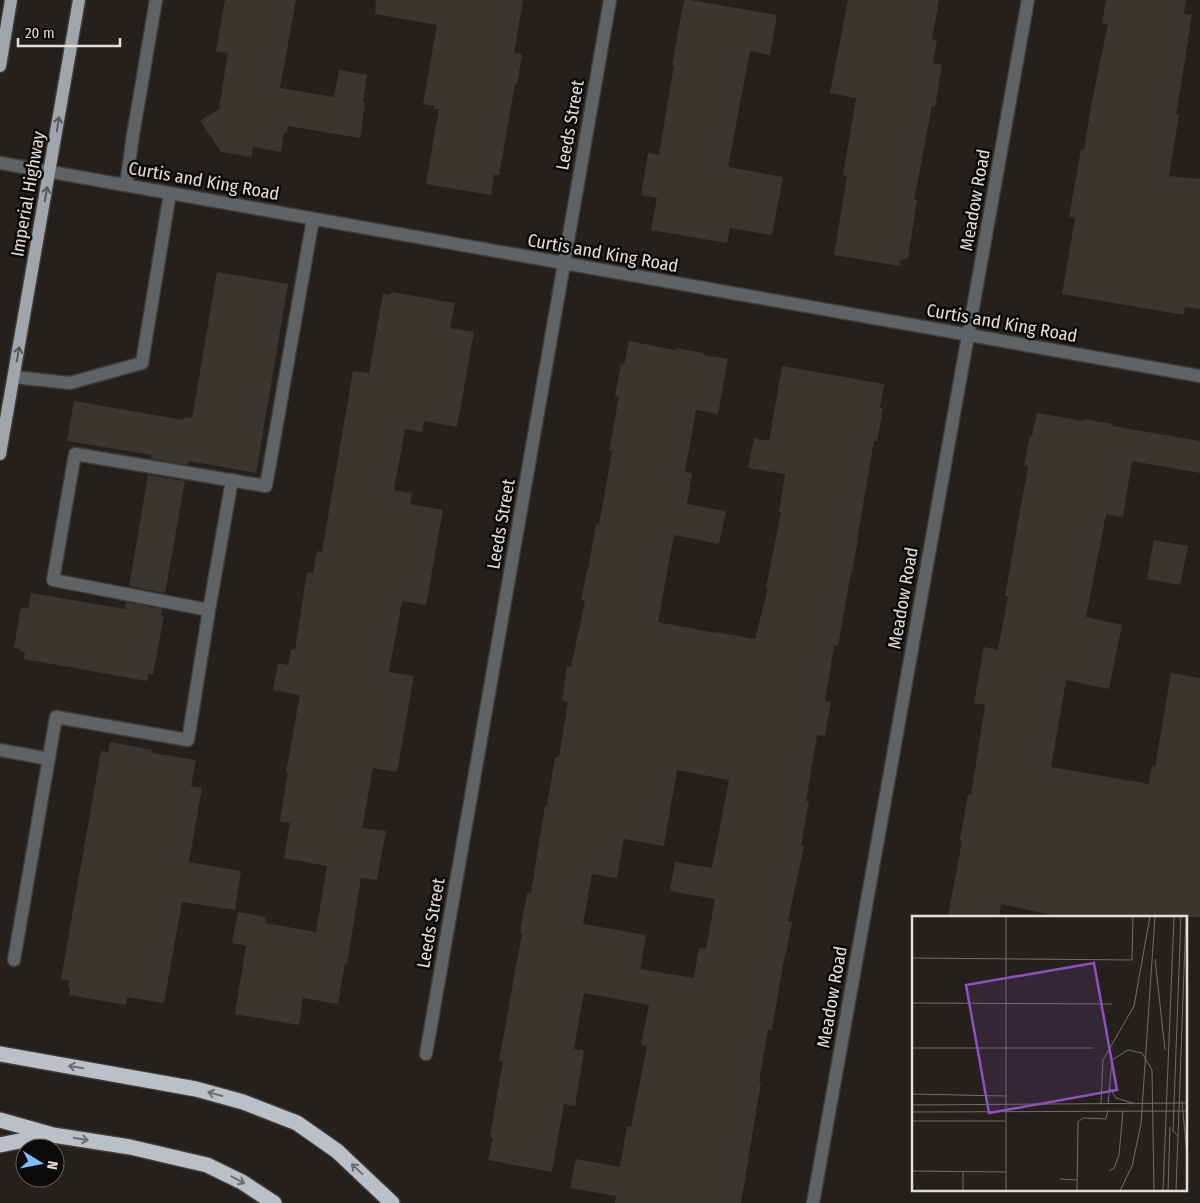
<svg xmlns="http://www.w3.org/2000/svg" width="1200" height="1203" font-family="'Fira Sans Condensed',sans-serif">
<rect width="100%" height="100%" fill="#25201b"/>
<path fill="#3b3530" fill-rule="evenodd" d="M225 0H296L280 88 334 97 339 70 367 75 363 102 365 103 360 138 288 126 287 133H284L281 152 253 147 252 157 221 152 200 121 219 109 228 53 216 51Z
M376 0H523L514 53 522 54 517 84H515L499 175H494L491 195 426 184 439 109H434L435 106 423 104 437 25 375 14Z
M684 0H690L777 15 770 55 750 51 728 167 783 177 772 235 730 228 727 243 651 230 657 198 641 195 648 153 659 155 674 65H672Z
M848 0H939L932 39 937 40 933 63 942 65 935 107 932 106 914 200H917L908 258 900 261V266L834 255 847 176 843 175 856 98 830 93Z
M1106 0H1186L1184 14 1192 15 1176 115H1179L1169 176 1200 179V309L1185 307 1184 315 1062 294 1075 218 1069 217 1081 149 1084 150 1093 96 1108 24 1102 23Z
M217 272 288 284 256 473 189 461 188 465 151 459 152 455 67 441 74 401 183 420 184 417 192 418Z
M391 292 455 303 450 328 474 332 457 427 424 421 422 432 405 429 394 490 412 493 410 504 443 510 426 605 402 601 389 672 414 676 397 772 373 768 362 828 386 831 377 880 361 878 347 964 345 963 338 1004 303 998 299 1025 235 1014 246 946 232 943 238 912 266 917 265 923 316 932 327 866 284 858 290 823 280 821 288 772H286L300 695 273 690 278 663 288 665 291 650H295L307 572 313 573 317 551 322 552 353 371 369 373 383 294 390 295Z
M629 341 675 350 676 348 704 353V355L728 359 718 414 696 410 685 472 692 473 687 504 726 511 719 544 674 535 658 622 716 633V632L755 639 768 588H766L781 512H779L785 474 748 468 754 438 769 441 782 366 884 384 880 408H883L877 441H874L857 540H858L852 572H851L838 646 834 645 825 701 831 702 825 736 817 735 806 801H809L801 846H804L788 921 792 922 786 954H785L772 1030H768L759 1082H761L741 1203H615L616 1196 570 1188 576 1159 620 1167 627 1126 631 1127 647 1046 641 1045 649 1005 584 993 574 1049 584 1050 575 1106 564 1104 552 1172 488 1160 493 1137H490L503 1061H499L522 933H520L527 893H531L545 806H547L555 757H559L568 702 562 701 567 666 571 667 585 601 581 600 587 570H588L596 524 599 525 612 451H609L619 397 615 396 621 364 624 365ZM677 770 729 780 712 868 675 862 670 891 715 899 706 949 699 948 694 978 640 969 646 935 583 924 592 874 617 878 624 839 664 846Z
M1037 413 1084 421V419L1113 424 1112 426 1200 441V473L1132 461 1123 517 1106 514 1086 617 1122 625 1109 689 1066 680 1051 767 1149 784 1152 766 1155 767 1171 673 1200 678V917H1061L1001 904 999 917H948L962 841 960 840 968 794 971 795 985 705 974 703 984 647 998 650 1008 596H1005L1028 466H1024L1030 436H1032Z
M148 475 185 481 165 593 129 586Z
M1154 540 1188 546 1180 585 1147 579Z
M31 593 125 609 126 602 162 609 161 616H164L153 674H148L147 681 24 659 25 652 20 651 21 649 14 648 21 607 28 609Z
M110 742 153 750 152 753 196 760 191 786 202 788 189 862 241 871 235 910 182 902 164 1003 127 997 126 1005 69 995 70 988H68L69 980 61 979 101 751 108 752Z"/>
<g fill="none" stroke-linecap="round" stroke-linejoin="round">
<g stroke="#3f3b36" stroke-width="15">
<path id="service" d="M14 377 70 383 142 363 170 193
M209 610 232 480
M0 750 49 759
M14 960 56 717 188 740 209 610 53 580 75 454 266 486 313 219"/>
</g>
<g stroke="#3f3b36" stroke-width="15">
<path id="minor" d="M0 163 1200 376
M126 185 133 135 156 0
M426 1054 610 0
M813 1203 1028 0"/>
</g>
<g stroke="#3f3b36" stroke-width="15">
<path id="primary" d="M0 66 11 0
M0 454 79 0"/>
</g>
<g stroke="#3f3b36" stroke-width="18">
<path id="motorway" d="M0 1054 196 1089 243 1102 297 1123 337 1151 392 1203
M0 1120 53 1135 130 1147 207 1165 242 1182 274 1203
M0 1145 50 1135"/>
</g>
<use href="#service" stroke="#606366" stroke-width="12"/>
<use href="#minor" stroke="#606366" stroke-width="12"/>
<use href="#primary" stroke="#a0a6ab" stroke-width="12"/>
<use href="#motorway" stroke="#b9c0c7" stroke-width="15"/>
</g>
<defs><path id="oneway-shaft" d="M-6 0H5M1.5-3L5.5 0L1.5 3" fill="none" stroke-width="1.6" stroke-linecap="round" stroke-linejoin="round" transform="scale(1.25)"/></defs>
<g stroke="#56585a">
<use href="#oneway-shaft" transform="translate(58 124) rotate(-81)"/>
<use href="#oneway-shaft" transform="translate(46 194) rotate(-80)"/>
<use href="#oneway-shaft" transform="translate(18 354) rotate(-80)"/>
</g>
<g stroke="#6b6e71">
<use href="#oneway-shaft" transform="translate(76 1067) rotate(-170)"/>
<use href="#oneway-shaft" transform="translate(215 1094) rotate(-165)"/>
<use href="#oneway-shaft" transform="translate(81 1139) rotate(9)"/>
<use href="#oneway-shaft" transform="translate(357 1169) rotate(-137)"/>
<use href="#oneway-shaft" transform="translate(238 1180) rotate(28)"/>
</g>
<g text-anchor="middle" stroke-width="5" stroke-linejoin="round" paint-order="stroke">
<g font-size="18" fill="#e2dedb" stroke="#0c0a08">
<text transform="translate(570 125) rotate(-80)" y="6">Leeds Street</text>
<text transform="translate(204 181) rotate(10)" y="6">Curtis and King Road</text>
<text transform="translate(28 194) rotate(-80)" y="6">Imperial Highway</text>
<text transform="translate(975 200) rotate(-80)" y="6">Meadow Road</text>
<text transform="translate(603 253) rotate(10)" y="6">Curtis and King Road</text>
<text transform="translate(1002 323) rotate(10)" y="6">Curtis and King Road</text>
<text transform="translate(501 524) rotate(-80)" y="6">Leeds Street</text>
<text transform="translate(903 598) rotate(-80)" y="6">Meadow Road</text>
<text transform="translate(431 923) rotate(-80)" y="6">Leeds Street</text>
<text transform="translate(832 997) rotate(-80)" y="6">Meadow Road</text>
</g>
</g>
<g transform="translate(912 916)">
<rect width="275" height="275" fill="#25201b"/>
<path fill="none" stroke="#716c68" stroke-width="1" d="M0 42 220 44 221 0M243 43 253 134M0 87 200 88M0 132H181M197 171 204 182 224 188M0 178 94 180M270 185 275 240M189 188 191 144 222 90 238 0M196 188 200 144 216 134 230 137 240 154 242 275M0 189 275 187M0 196 275 195M0 205H94M266 220 261 215 269 0M0 255 94 256M197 255 202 252 207 239 211 195M51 256V275M148 263 165 264M94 275V0M165 275 166 206 171 202 194 203 196 194M208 275 220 250 229 208 243 0M251 275 262 0M256 275 258 211M264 275 274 0"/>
<path fill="#9050c5" fill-opacity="0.15" stroke="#9050c5" stroke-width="2.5" d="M182 47 205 174 77 197 54 69Z"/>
<rect width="275" height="275" fill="none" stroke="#e2dedb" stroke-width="2.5"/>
</g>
<g transform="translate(40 1163) rotate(100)"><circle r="24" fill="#0c0a08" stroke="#625f5c"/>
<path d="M0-4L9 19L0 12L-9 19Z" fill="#7dbef9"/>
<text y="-8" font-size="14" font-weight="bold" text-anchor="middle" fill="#e2dedb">N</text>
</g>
<path d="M18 38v8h102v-8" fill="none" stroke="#e2dedb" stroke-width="2.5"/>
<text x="25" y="38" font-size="15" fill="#e2dedb" stroke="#0c0a08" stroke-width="4" paint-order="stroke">20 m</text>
</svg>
